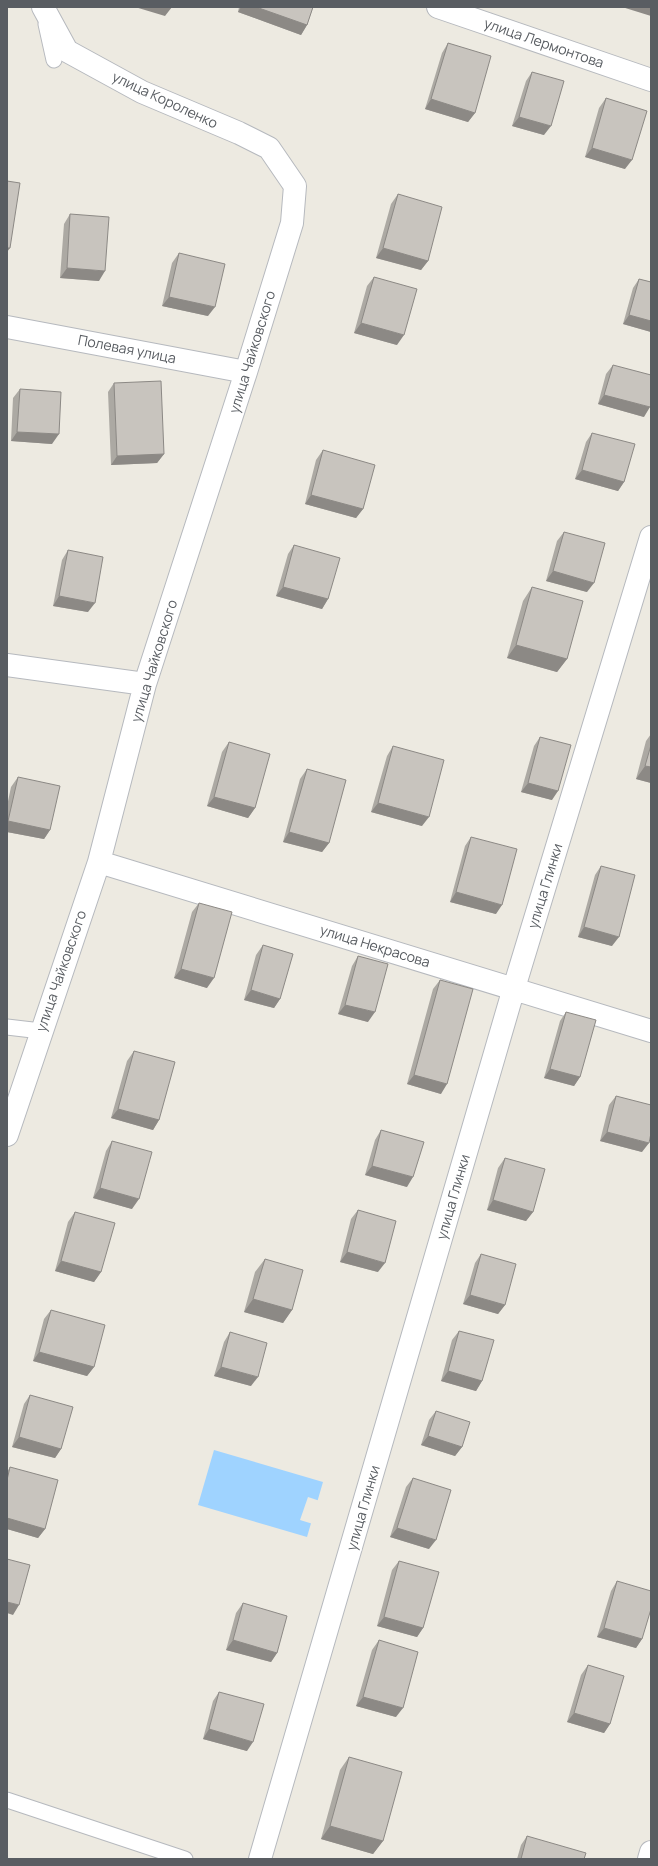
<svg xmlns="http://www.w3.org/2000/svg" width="658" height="1866" font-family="Manrope,sans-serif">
<rect width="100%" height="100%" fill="#edeae1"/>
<path fill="#9fd3ff" d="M214 1450 323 1482 307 1537 198 1505Z"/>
<path fill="#edeae1" d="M308 1497 320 1501 313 1524 300 1520Z"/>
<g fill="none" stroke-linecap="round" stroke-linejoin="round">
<g stroke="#b6b9be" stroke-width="17">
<path id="service" d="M46 24 54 60
M7 1027 41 1031
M7 1800 185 1859"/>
</g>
<g stroke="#b6b9be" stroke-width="24">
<path id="minor" d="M438 7 651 80
M7 327 246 372
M7 665 145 684
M99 862 651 1031
M7 1135 99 862 145 684 246 372 292 223 295 186 269 148 239 133 142 92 67 51 43 7
M260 1859 514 988 651 537
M649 1859 651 1852"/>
</g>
<use href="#service" stroke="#fff" stroke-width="15"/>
<use href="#minor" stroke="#fff" stroke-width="22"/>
</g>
<path fill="#aca9a3" d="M239 7H313L307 25 301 35 238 12Z
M448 43 475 113 468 122 425 109 442 53Z
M532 72 544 135 512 126 526 81Z
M606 98 625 169 585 157 599 108Z
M398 194 428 261 421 270 376 258 391 204Z
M70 214 99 281 60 278 64 224Z
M179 253 208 316 162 306 172 263Z
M374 277 397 345 354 333 367 286Z
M639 279 651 282V332L623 324 633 288Z
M613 365 644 417 598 404 606 374Z
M114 383 164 454 157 463 111 465 108 392Z
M20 389 52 444 11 441 13 398Z
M592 433 624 482 618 491 575 479 586 442Z
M323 450 363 509 356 518 305 504 316 460Z
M564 532 587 592 546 581 557 541Z
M294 545 328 599 322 609 276 596 288 554Z
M68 550 88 612 53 606 62 560Z
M532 587 567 659 557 672 507 658 523 601Z
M651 734V783L636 779 646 741Z
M540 737 552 800 521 792 534 746Z
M229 742 255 808 248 818 207 806 222 752Z
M393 746 422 826 371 812 387 756Z
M307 769 329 843 322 852 283 842 300 779Z
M18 777 50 830 44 839 7 832V806L11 787Z
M471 837 496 914 450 902 465 846Z
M601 866 612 946 578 937 595 875Z
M199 903 207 988 174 978 192 912Z
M263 945 280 999 274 1008 244 1000 256 955Z
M358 956 368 1022 338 1014 352 966Z
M440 980 441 1094 407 1084 433 989Z
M566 1012 580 1077 574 1086 544 1078 560 1021Z
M134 1051 159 1120 153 1130 111 1118 127 1061Z
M616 1096 642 1152 600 1141 609 1105Z
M381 1130 407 1187 365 1175 375 1140Z
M112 1141 132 1209 93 1198 106 1151Z
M505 1158 533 1212 526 1221 487 1210 498 1168Z
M358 1210 378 1272 340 1262 351 1219Z
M75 1212 101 1272 94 1282 55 1271 68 1222Z
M481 1254 505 1305 498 1314 463 1304 475 1263Z
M265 1259 292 1310 283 1323 244 1312 255 1272Z
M51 1310 94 1367 87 1376 33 1361 44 1319Z
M459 1331 482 1381 476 1391 441 1381 452 1340Z
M230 1332 251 1386 214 1376 224 1342Z
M30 1395 61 1449 55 1458 12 1447 24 1404Z
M436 1411 462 1447 455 1456 421 1445 429 1420Z
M10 1467 45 1529 38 1538 7 1529V1472Z
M413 1478 429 1549 390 1537 406 1487Z
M399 1561 423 1628 417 1637 377 1626 392 1570Z
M617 1581 642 1639 636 1648 597 1637 611 1591Z
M243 1603 277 1653 271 1662 226 1650 236 1613Z
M379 1640 396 1717 356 1706 372 1650Z
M588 1665 610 1724 604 1733 567 1722 581 1675Z
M219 1692 247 1751 203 1739 213 1701Z
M349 1757 383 1841 373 1854 321 1839 340 1770Z
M527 1836 584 1859H517L521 1845Z"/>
<path fill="#8c8985" d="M135 7H172L165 16Z
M241 7H256L307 25 301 35 238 12Z
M622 7H651V16Z
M431 99 475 113 468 122 425 109Z
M519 117 551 126 544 135 512 126Z
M592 148 632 160 625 169 585 157Z
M7 248H10L7 252Z
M383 248 428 261 421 270 376 258Z
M67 268 105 271 99 281 60 278Z
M169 297 215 307 208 316 162 306Z
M629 315 651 321V332L623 324Z
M361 323 404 335 397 345 354 333Z
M604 395 650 407 644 417 598 404Z
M17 432 59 434 52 444 11 441Z
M164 454 157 463 111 465 117 456Z
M582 470 624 482 618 491 575 479Z
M311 495 363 509 356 518 305 504Z
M553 571 594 583 587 592 546 581Z
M283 587 328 599 322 609 276 596Z
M59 596 95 603 88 612 53 606Z
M516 645 567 659 557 672 507 658Z
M645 766 651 767V783L636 779Z
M528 783 558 791 552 800 521 792Z
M214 797 255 808 248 818 207 806Z
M378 803 429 817 422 826 371 812Z
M8 821 50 830 44 839 7 832V823Z
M289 832 329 843 322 852 283 842Z
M456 892 502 905 496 914 450 902Z
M584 927 619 937 612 946 578 937Z
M181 969 214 978 207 988 174 978Z
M251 990 280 999 274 1008 244 1000Z
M345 1005 375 1012 368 1022 338 1014Z
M550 1069 580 1077 574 1086 544 1078Z
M414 1075 447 1084 441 1094 407 1084Z
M118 1109 159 1120 153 1130 111 1118Z
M607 1132 649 1143 642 1152 600 1141Z
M372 1166 413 1177 407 1187 365 1175Z
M100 1188 139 1199 132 1209 93 1198Z
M493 1200 533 1212 526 1221 487 1210Z
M347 1252 385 1263 378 1272 340 1262Z
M61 1261 101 1272 94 1282 55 1271Z
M470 1295 505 1305 498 1314 463 1304Z
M253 1299 292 1310 283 1323 244 1312Z
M39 1352 94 1367 87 1376 33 1361Z
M221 1367 258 1377 251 1386 214 1376Z
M448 1371 482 1381 476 1391 441 1381Z
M428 1436 462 1447 455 1456 421 1445Z
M19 1437 61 1449 55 1458 12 1447Z
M7 1518 45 1529 38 1538 7 1529Z
M397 1528 436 1540 429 1549 390 1537Z
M7 1602 19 1605 13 1615 7 1613Z
M384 1617 423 1628 417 1637 377 1626Z
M604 1628 642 1639 636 1648 597 1637Z
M233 1640 277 1653 271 1662 226 1650Z
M363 1697 403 1708 396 1717 356 1706Z
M574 1713 610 1724 604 1733 567 1722Z
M209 1729 253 1742 247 1751 203 1739Z
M330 1826 383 1841 373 1854 321 1839Z"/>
<path fill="#c8c4be" stroke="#8c8985" d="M256 7H313L307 25Z
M448 43 491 56 475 113 431 99Z
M532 72 564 81 551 126 519 117Z
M606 98 647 111 632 160 592 148Z
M7 181 20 183 10 248H7Z
M398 194 442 207 428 261 383 248Z
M70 214 109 217 105 271 67 268Z
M179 253 225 264 215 307 169 297Z
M374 277 417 289 404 335 361 323Z
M639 279 651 282V321L629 315Z
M613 365 651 375V404L650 407 604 395Z
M161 381 164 454 117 456 114 383Z
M20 389 61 392 59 434 17 432Z
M592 433 635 444 624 482 582 470Z
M323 450 375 465 363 509 311 495Z
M564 532 605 543 594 583 553 571Z
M294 545 340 558 328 599 283 587Z
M68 550 103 557 95 603 59 596Z
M532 587 583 601 567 659 516 645Z
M540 737 571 745 558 791 528 783Z
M229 742 270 754 255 808 214 797Z
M651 745V767L645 766Z
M393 746 444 760 429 817 378 803Z
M307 769 346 780 329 843 289 832Z
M18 777 60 786 50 830 8 821Z
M471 837 517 849 502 905 456 892Z
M601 866 635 875 619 937 584 927Z
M199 903 232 912 214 978 181 969Z
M263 945 293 954 280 999 251 990Z
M358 956 388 964 375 1012 345 1005Z
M440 980 473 989 447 1084 414 1075Z
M566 1012 596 1020 580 1077 550 1069Z
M134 1051 175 1062 159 1120 118 1109Z
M616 1096 651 1105V1133L649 1143 607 1132Z
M381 1130 424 1142 413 1177 372 1166Z
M112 1141 152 1152 139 1199 100 1188Z
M505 1158 545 1169 533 1212 493 1200Z
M358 1210 396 1221 385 1263 347 1252Z
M75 1212 115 1223 101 1272 61 1261Z
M481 1254 516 1264 505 1305 470 1295Z
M265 1259 303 1270 292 1310 253 1299Z
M51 1310 105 1325 94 1367 39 1352Z
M459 1331 494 1340 482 1381 448 1371Z
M230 1332 267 1343 258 1377 221 1367Z
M30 1395 73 1407 61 1449 19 1437Z
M436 1411 470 1422 462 1447 428 1436Z
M10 1467 58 1480 45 1529 7 1518V1480Z
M413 1478 451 1490 436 1540 397 1528Z
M7 1559 30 1565 19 1605 7 1602Z
M399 1561 439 1572 423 1628 384 1617Z
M617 1581 651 1591V1609L642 1639 604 1628Z
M243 1603 287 1616 277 1653 233 1640Z
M379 1640 418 1652 403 1708 363 1697Z
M588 1665 624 1676 610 1724 574 1713Z
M219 1692 264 1704 253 1742 209 1729Z
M349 1757 402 1772 383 1841 330 1826Z
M527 1836 586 1853 584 1859H521Z"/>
<g text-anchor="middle" stroke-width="3.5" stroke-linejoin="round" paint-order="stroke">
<g font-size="14" fill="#595d62" stroke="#fff">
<text transform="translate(544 43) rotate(19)" y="5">улица Лермонтова</text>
<text transform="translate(165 100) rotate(25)" y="5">улица Короленко</text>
<text transform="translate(127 349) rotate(11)" y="5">Полевая улица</text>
<text transform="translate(252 352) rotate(-73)" y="5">улица Чайковского</text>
<text transform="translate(154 661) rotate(-73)" y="5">улица Чайковского</text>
<text transform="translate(545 886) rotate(-73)" y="5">улица Глинки</text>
<text transform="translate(375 946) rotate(17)" y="5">улица Некрасова</text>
<text transform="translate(61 971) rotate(-71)" y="5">улица Чайковского</text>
<text transform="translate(453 1197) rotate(-74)" y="5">улица Глинки</text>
<text transform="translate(363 1508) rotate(-74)" y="5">улица Глинки</text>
</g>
</g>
<rect width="658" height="1866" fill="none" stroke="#595d62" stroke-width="16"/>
</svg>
